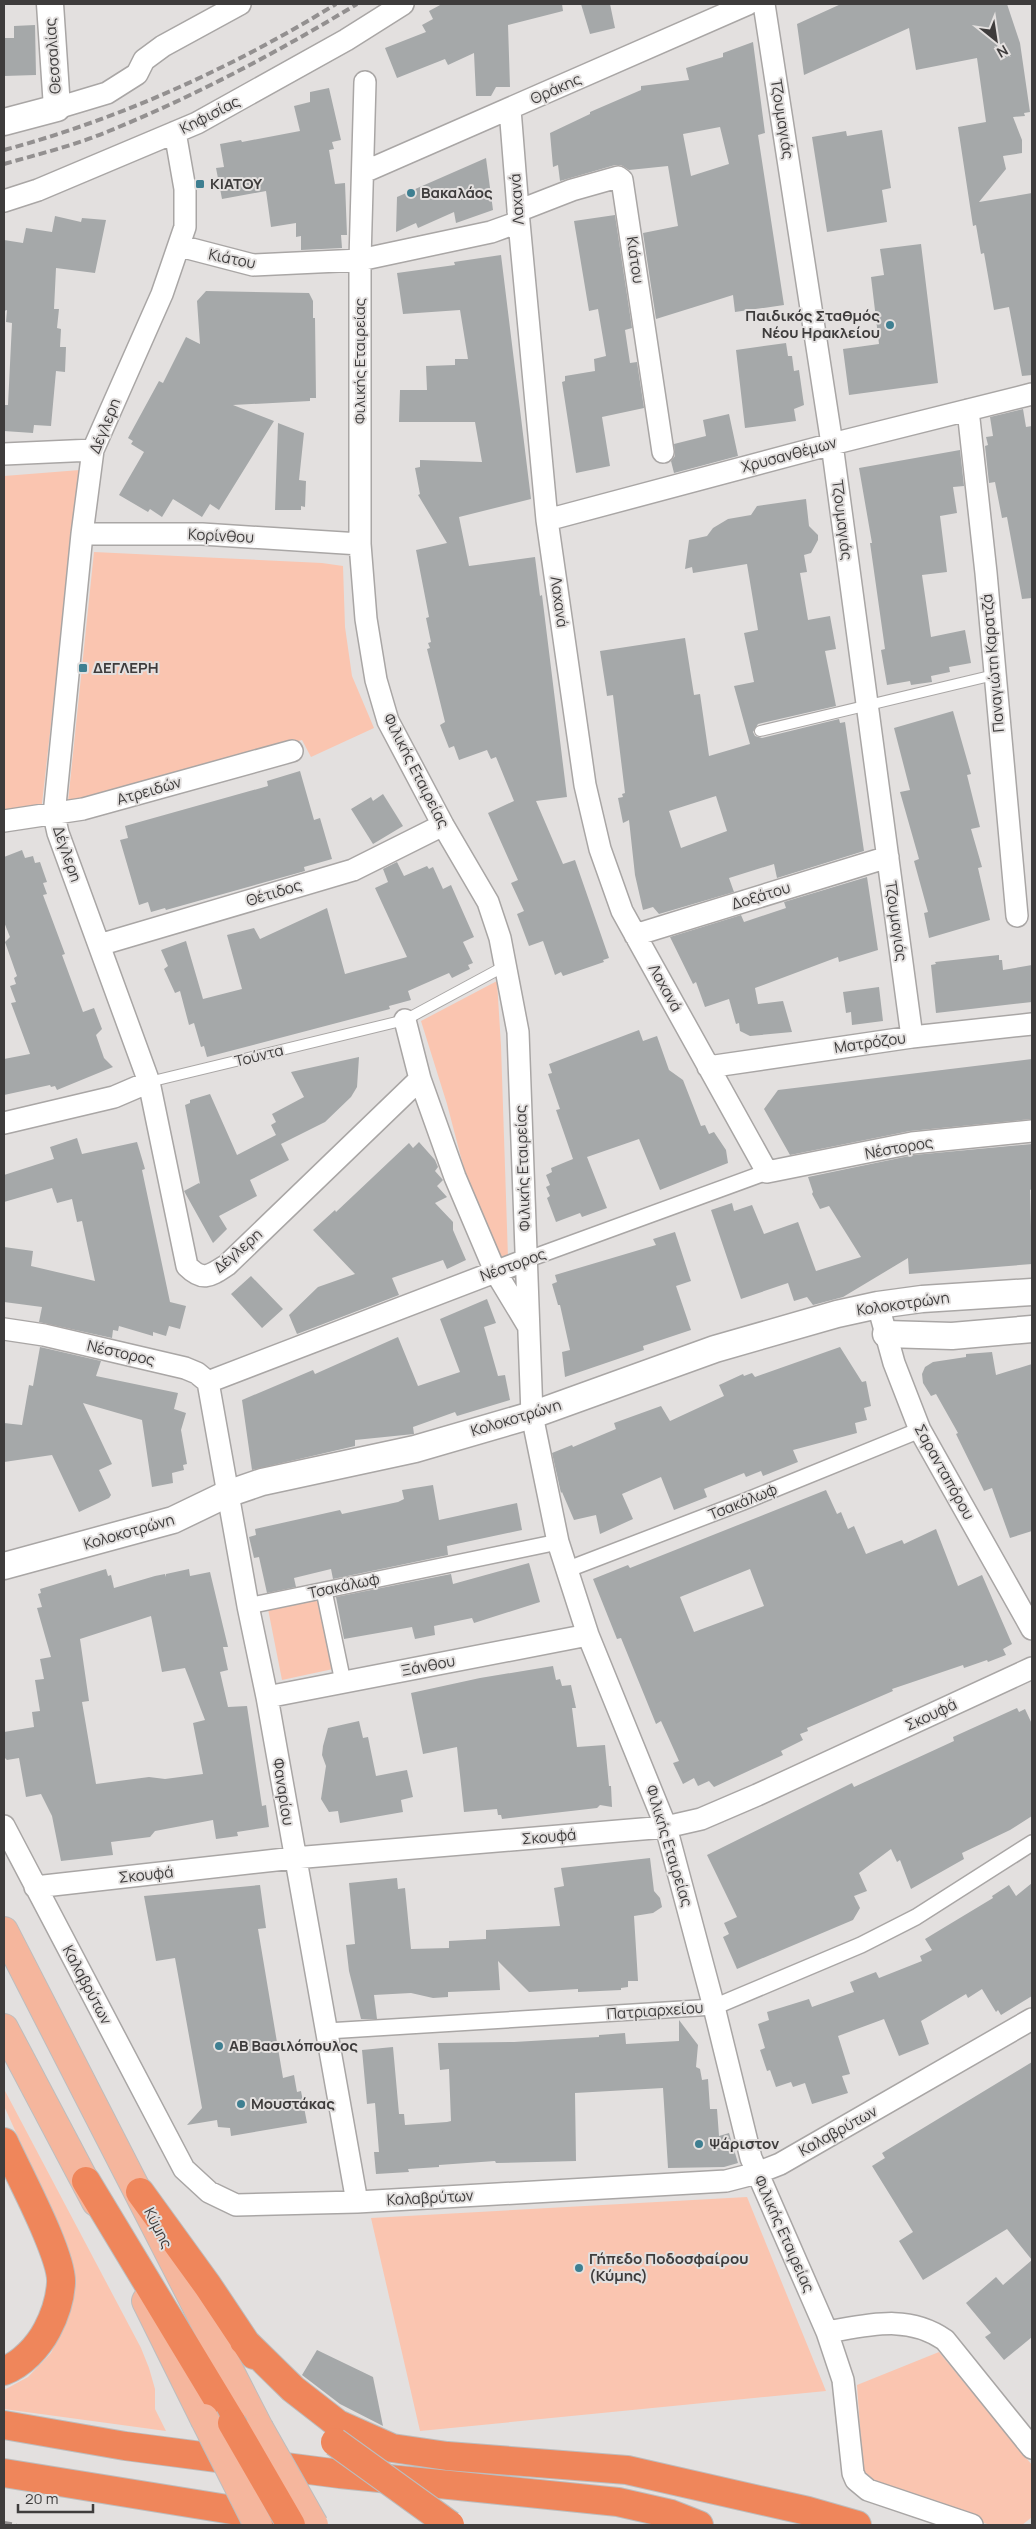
<svg xmlns="http://www.w3.org/2000/svg" width="1036" height="2529" font-family="Manrope,sans-serif">
<rect width="100%" height="100%" fill="#e3e0df"/>
<path fill="#fac5b0" d="M80 470 41 812 4 819V476Z
M94 552 322 563 343 566 345 627 352 676 374 728 311 757 302 740 68 802Z
M497 981 501 1046 508 1258 489 1264 447 1104 421 1021Z
M318 1599 333 1669 282 1680 268 1609Z
M4 2089 141 2348 149 2368 155 2389V2409L166 2431 4 2409V2390L28 2377 51 2353 68 2317 73 2279 67 2245 4 2106Z
M747 2197 826 2391 420 2431 371 2218Z
M939 2352 1032 2465V2517L1022 2525H991L864 2488 857 2385Z"/>
<path fill="#a5a8a9" fill-rule="evenodd" d="M442 4H562L563 11 508 25 510 87H496L491 96H476L474 53 448 65 445 59 397 78 385 48 426 32 422 25 433 19 429 11Z
M581 4H610L615 28 590 34Z
M841 4H1007L1020 43 1030 112 1024 113 1025 116 1013 117 1022 140V153L1003 156 1006 169 979 202 1032 193V375L1022 376 1009 307 994 310 984 253 981 254 976 225 973 226 958 127 986 122 977 58 916 70 909 28 804 75 797 24Z
M35 25 36 75 4 76V38H14V26Z
M753 42 765 133 758 135 784 305 735 312 733 295 656 319 643 233 678 226 668 166 629 170 621 165H615L560 181 558 165 553 167 550 133 590 114V112L641 90V86L689 80 686 68 723 57V53ZM720 127 729 164 691 176 683 134Z
M329 88 341 140 332 142 334 149 329 150 335 184 345 183 347 235H341L342 248 301 250V236L296 237V223L271 227 266 191 222 199 216 168 224 167 220 144 241 140 242 142 300 131 294 106 310 102V92Z
M882 130 891 188 882 190 887 222 827 232 812 137 846 131 847 136Z
M486 158 493 210 456 223 454 212 418 228 416 223 396 232 397 197Z
M615 215 632 328 625 330 630 363 637 362 644 408 602 417 610 466 576 473 562 382 565 381V376L595 371 594 359 606 356 598 309 589 311 574 221Z
M55 216 81 222 82 218 106 220 95 273 56 268 54 309H59L57 328 61 329 60 347H66L65 372 56 371 51 426 34 425 33 433 4 431V405H8L12 323 6 322 7 310 4 311V240L23 243 26 228 52 232Z
M921 244 938 383 849 395 843 349 879 344 871 277 884 275 880 249Z
M501 255 531 499 459 517 469 566 535 557 540 596 542 595 567 797 536 801 563 864 575 860 609 958 603 960 604 962 563 976 561 972 555 975 543 941 529 946 517 914 524 911 511 883 518 880 488 813 514 801 496 757 491 759 487 750 459 760 454 746 449 748 440 725 445 722 427 649 430 648 428 643 431 642 426 618 429 617 416 550 447 543 418 495 420 494 415 468 420 467V460L482 462 475 422H399L400 390H427L426 366 455 365V359H468L460 310 403 314 397 273 455 265 454 262Z
M206 291 309 293 313 301V318H315L316 398H310V401L233 405 274 421 219 510 210 504 202 517 173 499 162 517 150 509 148 512 119 495 144 452 131 444 133 441 128 438 159 381 163 383 186 337 200 344 197 301Z
M786 343 788 356H792L794 371 799 370 804 405 794 409 796 421 745 428 736 350Z
M1023 409 1026 427 1032 426V598L1022 599 1007 517 1002 518 995 482 989 483 985 446 988 445 986 437 993 436 990 417Z
M729 414 738 456 674 473 671 461 675 456 674 444 706 436 703 420Z
M278 423 304 433 299 480 306 481 305 507 301 506V510H275Z
M960 450 964 486 953 487 957 513 940 516 947 572 922 575 931 637 965 630 971 663 949 667 950 672 931 676 932 682 911 685 910 681 887 685 881 650 885 649 870 543H872L859 468Z
M806 499 809 526 818 535V540L811 553 804 555 807 572 800 573 808 620 830 616 836 649 825 651 836 706 758 724 753 732 755 736 762 738 839 719 840 723 845 722 864 851 777 878 774 864 729 878 734 892 659 914 653 907 643 910 635 875 629 820 623 823 618 798 623 797 622 794 625 793 613 695 607 696 600 651 685 638 694 695 700 694 709 756 750 744 734 686 754 682 744 633 758 630 747 564 693 573 692 567 685 569 689 540 707 536 713 528 728 519 751 515 757 506ZM716 796 727 831 681 848 669 811Z
M953 711 971 774 967 775 980 827 971 829 982 867 978 868 990 920 929 938 924 913 928 912 914 861 919 859 900 792 910 790 894 728Z
M300 771 314 820 320 818 332 859 304 867 305 871 166 910 165 908 151 912 148 902 139 905 120 840 128 838 125 826 268 786 267 781Z
M383 794 403 826 373 844 351 809 371 797 373 801Z
M22 850 25 858 33 856 35 863 40 862 47 882 43 883 47 894 43 895 65 954 62 955 83 1012 94 1008 102 1029 96 1035 104 1058 113 1067 57 1090 55 1086 51 1087 50 1085 4 1095V1059L30 1054 11 1003 16 1002 10 986 16 984 14 978 17 976 5 942 10 937 4 922V857Z
M397 862 404 876 427 866 429 869 433 867 443 889 451 885 474 937 463 942 473 963 468 965 470 969 452 978 449 973 408 991 411 1000 389 1006 390 1009 207 1057 204 1046 201 1047 194 1023 189 1025 180 991 175 993 164 969 168 966 161 950 186 941 203 999 242 989 227 935 254 928 260 939 327 908 345 974 407 957 375 888 388 882 383 869Z
M867 877 878 950 839 962 838 957 755 988 758 1004 783 1001 792 1032 750 1036 740 1031 739 1023 736 1024 729 999 705 1007 696 982 693 984 670 937 741 915 744 922 786 908 784 902Z
M999 955V960H1002L1003 970 1032 965V1002L936 1013 931 965 936 964 935 962Z
M879 987 883 1021 852 1025 851 1012 846 1013 843 992Z
M639 1030 643 1041 657 1036 669 1070 683 1080 701 1126 705 1125 709 1134 714 1132 726 1150 728 1163 660 1190 639 1139 587 1157 607 1208 582 1217 580 1213 556 1222 547 1198 550 1196 546 1187 550 1185 546 1175 552 1172 551 1168 573 1159 556 1110 560 1109 548 1074 552 1073 549 1064Z
M359 1057 357 1087 351 1097 325 1122 281 1144 289 1160 250 1180 257 1196 219 1216 227 1229 213 1243 184 1191 199 1183 200 1184 185 1105 190 1103V1100L210 1094 237 1155 276 1135 271 1125 276 1122 272 1114 304 1097 291 1072Z
M1032 1059V1119L910 1131 790 1155 764 1109 778 1090Z
M77 1138 82 1154 137 1142 145 1169 142 1170 170 1302 186 1306 180 1329 169 1326 166 1336 153 1332V1336L119 1326 118 1331 113 1330 112 1338 39 1322 42 1307 4 1302V1247L33 1251 31 1266 95 1281 82 1221 77 1222 72 1199 57 1203 52 1188 4 1202V1175L54 1159 50 1147Z
M419 1142 435 1160 438 1167 435 1171 443 1180 437 1186 447 1197 435 1203 453 1222V1230L466 1260 447 1269 443 1260 392 1278 399 1295 297 1334 289 1315 318 1287 355 1274 313 1230 335 1210 336 1212 409 1143 413 1148Z
M1032 1144V1189L1030 1190 1032 1264 909 1274 908 1258 843 1297 813 1305 807 1297 794 1301 788 1283 741 1299 711 1210 732 1203 734 1211 752 1205 764 1234 798 1222 816 1271 861 1257 829 1206 820 1209 812 1194 813 1192 808 1177 914 1155Z
M675 1232 691 1281 676 1286 691 1330 643 1346 644 1350 565 1377 562 1352 570 1350 560 1305H558L552 1284 557 1282 555 1275 656 1245 653 1239Z
M251 1276 283 1309 262 1328 231 1294Z
M487 1299 496 1323 484 1327 498 1376 505 1375 510 1400 457 1416 455 1412 413 1427 414 1434 355 1440V1446L252 1470 242 1400 313 1370 315 1374 398 1337 418 1386 460 1372 440 1319Z
M40 1347 101 1361 96 1376 178 1393 174 1409 186 1413 181 1430 187 1464 183 1465 184 1470 172 1473 173 1483 152 1487 142 1420 83 1403 112 1464 99 1470 111 1495 109 1498 79 1512 52 1455 4 1462V1423L22 1425 29 1385 33 1386Z
M840 1347 862 1382 866 1381 871 1406 864 1408 867 1420 855 1423 857 1433 793 1450 798 1462 763 1476 761 1471 746 1477 744 1473 704 1489 707 1497 674 1510 661 1477 622 1494 633 1519 600 1534 596 1515 574 1520 562 1492 561 1493 552 1453 572 1445 573 1447 616 1429 614 1423 661 1406 670 1421 724 1396 719 1385 743 1374 744 1376 752 1373 755 1377Z
M992 1352 996 1375 1032 1364V1531L1010 1538 992 1488 984 1491 956 1434 958 1433 936 1394 931 1396 923 1383 922 1374 925 1367 933 1362 966 1357V1354Z
M433 1485 439 1520 517 1503 522 1530 447 1546 448 1555 333 1579 331 1569 294 1578 296 1587 267 1593 259 1557 254 1558 249 1537 256 1535 255 1529 340 1510 342 1514 398 1502 404 1499 402 1490Z
M826 1490 837 1514 841 1512 848 1529 854 1526 866 1554 902 1540 904 1544 936 1529 958 1586 982 1575 1012 1644 1003 1649 1006 1655 988 1662 987 1660 964 1668 963 1665 892 1689 893 1691 807 1728 808 1731 800 1734 803 1740 781 1751 783 1755 714 1787 709 1781 698 1786 694 1778 683 1784 673 1763 679 1761 661 1721 656 1724 621 1638 617 1639 593 1579 628 1565 630 1568ZM750 1569 764 1606 694 1632 680 1597Z
M529 1563 540 1602 474 1623 472 1618 434 1626 435 1635 415 1639 412 1627 344 1639 336 1597 451 1574 453 1584Z
M106 1569 108 1576 111 1575 114 1588 155 1576 165 1574 166 1577V1574L189 1569 190 1576 210 1572 228 1647H223L228 1670 220 1672 228 1707 247 1706 262 1806 266 1805 269 1827 237 1832 238 1836 216 1839 213 1820 155 1831 150 1837 111 1842 113 1855 61 1861 52 1816 41 1794 26 1797 19 1758 7 1760 4 1757V1732L34 1727 32 1712 40 1711 35 1680 44 1679 40 1659 51 1657 37 1608 42 1607 38 1594 41 1593 40 1589ZM151 1616 162 1672 185 1668 205 1720 193 1723 203 1774 165 1779 149 1777 96 1784 82 1702 89 1701 80 1639Z
M553 1666 556 1680 560 1679 562 1686 571 1685 576 1708H572L577 1747 605 1745 609 1786H611L612 1807 600 1805 597 1808 502 1819 501 1815H498L497 1809 464 1812 457 1747 423 1754 411 1693 480 1678Z
M1017 1708 1019 1712 1025 1709 1032 1724V1816L1010 1830 962 1853 964 1859 911 1889 900 1860 897 1862 891 1849 859 1873 867 1891 854 1896 860 1908 853 1920 737 1969 723 1937 729 1934 724 1923 737 1917 707 1855 852 1783 854 1787 954 1741 953 1737Z
M359 1721 363 1738 368 1737 376 1776 407 1770 413 1797 401 1800 403 1812 340 1823 338 1811 329 1812 321 1799 326 1766 322 1755 323 1746 328 1728Z
M650 1858 654 1891 660 1898 662 1907 653 1913 634 1916 638 1981H628V1987L621 1988V1990L578 1992V1989L529 1992 498 1961 500 1990 448 1992V1997L433 1998 411 1993 374 1995 377 2019H361L349 1971 346 1945 355 1944 349 1883 397 1878 398 1889 405 1888 411 1949 449 1948V1941L486 1939V1930L560 1926 554 1888 564 1886 561 1868Z
M1032 1883V1996L1001 2015 998 2010 996 2012 982 1989 968 1998 966 1994 921 2021 929 2044 899 2056 884 2019 838 2036 850 2074 842 2076 848 2093 812 2104 805 2083 793 2087 791 2082 776 2087 770 2070 767 2071 760 2050 765 2048 758 2024 769 2020 767 2012 809 1999 812 2007 854 1992 850 1982 876 1972 879 1978 922 1961 920 1956 932 1950 925 1939 993 1898 992 1896 1009 1885 1016 1896Z
M260 1885 266 1928 258 1929 283 2078 294 2075 297 2092 301 2091 307 2123 231 2136 230 2128 218 2127 217 2120 187 2125 202 2108 175 1958 156 1961 144 1896Z
M679 2020 698 2045 696 2067 700 2069 702 2080 708 2079 710 2109H717L719 2136 729 2133 738 2163 724 2167 668 2168 663 2088 575 2093 576 2161 496 2163 495 2161 439 2165V2167L408 2169 409 2172 376 2174 374 2152H379L375 2103 367 2104 362 2050 393 2047 399 2114H404L405 2125 447 2122 451 2121 449 2069 440 2070 438 2043 514 2042 599 2037V2035L625 2033 626 2044 679 2041Z
M1032 2062V2260L1007 2229 923 2280 899 2241 913 2232 872 2166 885 2158 882 2153Z
M1032 2260V2337L1004 2360 985 2337 991 2333 966 2303 996 2277 1003 2285Z
M317 2350 373 2377 383 2426 340 2404 302 2375Z"/>
<g fill="none" stroke-linecap="round" stroke-linejoin="round">
<g stroke="#a9a6a5" stroke-width="12">
<path id="service" d="M760 731 994 675
M149 1082 405 1020 505 966"/>
</g>
<g stroke="#a9a6a5" stroke-width="18">
<path id="pedestrian" d="M526 1260 767 1172
M566 1570 743 1502 920 1430
M324 1591 343 1682
M248 1606 558 1542
M327 2031 714 2007 861 1945 916 1917 1032 1843"/>
</g>
<g stroke="#a9a6a5" stroke-width="24">
<path id="minor" d="M764 4 832 444 912 1037
M365 82 360 260V544L366 619 376 680 388 721 443 825 488 902 500 938 518 1032 532 1415 558 1542 588 1635 666 1827 714 2007 751 2158 827 2332 843 2380 853 2473 856 2480 868 2490 972 2525
M57 108 107 93 137 74 144 60 163 46 240 4
M510 109 519 222 547 520 585 785 600 849 622 911 767 1172 912 1143 1032 1131
M175 132 185 189V227L162 294 93 450 82 534 54 815 58 833 149 1082 187 1266C203 1282 210 1276 227 1265L420 1079
M364 172 748 4
M4 201 38 190 197 123 346 40 403 4
M518 211 572 190 618 177 622 180 663 452
M180 246 253 265 360 260 491 232 519 222
M968 410 986 573 1017 916
M4 454 93 450
M547 520 832 444 1032 394
M82 534H202L360 544
M4 821 83 809 292 751
M635 935 888 857
M99 945 353 870 443 825
M405 1020 420 1079 455 1177 495 1271 527 1324
M708 1067 912 1037 1032 1024
M4 1123 114 1097 149 1082
M878 1305 894 1363 920 1430 1032 1629
M4 1329 44 1335 185 1368 197 1373 208 1382
M208 1382 248 1606 267 1697 357 2202
M208 1382 526 1260
M267 1697 588 1635
M4 1826 184 2169 209 2192 236 2205 357 2202 726 2181 757 2173 780 2164 1032 2019
M35 1887 294 1858 666 1827 701 1819 757 1795 1032 1668
M827 2332C869 2325 908 2314 945 2340L1032 2448"/>
</g>
<g stroke="#a9a6a5" stroke-width="29">
<path id="tertiary" d="M4 122 57 108 50 4
M886 1334 952 1336 1032 1329
M4 1566 173 1520 227 1494 262 1482 415 1449 532 1415 715 1349 837 1314 878 1305 922 1299 1032 1292"/>
</g>
<g stroke="#bdbdbd" stroke-width="30">
<path id="primary" d="M4 1931 259 2428
M4 2028 96 2202
M146 2301 204 2418"/>
</g>
<g stroke="#bdbdbd" stroke-width="30">
<path id="motorway" d="M4 2142C17 2171 63 2256 61 2283 60 2300 55 2315 47 2330 38 2347 22 2364 4 2371
M86 2181 232 2423
M140 2192 208 2286 254 2355
M244 2341 293 2389 338 2424 392 2448 447 2456 627 2470 808 2511 857 2525
M4 2425 125 2446 340 2474 618 2502 671 2514 699 2525
M4 2473 307 2522"/>
</g>
<use href="#service" stroke="#fff" stroke-width="10"/>
<use href="#pedestrian" stroke="#fff" stroke-width="15"/>
<use href="#minor" stroke="#fff" stroke-width="21"/>
<use href="#tertiary" stroke="#fff" stroke-width="26"/>
<use href="#primary" stroke="#f5b69d" stroke-width="28"/>
<use href="#motorway" stroke="#ef865b" stroke-width="28"/>
<path stroke="#939090" stroke-width="4" stroke-dasharray="8 4" stroke-linecap="butt" d="M4 150C120 119 234 67 336 4
M4 164C39 154 76 145 109 131 195 96 278 52 357 4
M4 2523 16 2525"/>
<g stroke="#bdbdbd" stroke-width="30" stroke-linecap="butt">
<path id="primary-bridge" d="M204 2418 258 2525
M259 2428 314 2525"/>
</g>
<g stroke="#bdbdbd" stroke-width="30" stroke-linecap="butt">
<path id="motorway-bridge" d="M232 2423 291 2525
M335 2442 450 2525"/>
</g>
<use href="#primary-bridge" stroke="#f5b69d" stroke-width="28"/>
<use href="#motorway-bridge" stroke="#ef865b" stroke-width="28"/>
</g>
<g fill="#3e7f91" stroke="#e3e0df" stroke-width="2">
<rect x="195" y="179" width="10" height="10" rx="2.5"/>
<circle cx="411" cy="193" r="5"/>
<circle cx="890" cy="325" r="5"/>
<rect x="78" y="663" width="10" height="10" rx="2.5"/>
<circle cx="219" cy="2046" r="5"/>
<circle cx="241" cy="2104" r="5"/>
<circle cx="699" cy="2144" r="5"/>
<circle cx="579" cy="2268" r="5"/>
</g>
<g text-anchor="middle" stroke-width="4" stroke-linejoin="round" paint-order="stroke">
<g font-size="15" fill="#3e3c3c" stroke="#e3e0df">
<text transform="translate(53 56) rotate(-94)" y="5">Θεσσαλίας</text>
<text transform="translate(556 89) rotate(-24)" y="5">Θράκης</text>
<text transform="translate(210 115) rotate(-27)" y="5">Κηφισίας</text>
<text transform="translate(782 119) rotate(81)" y="5">Τζουμαγιάς</text>
<text transform="translate(517 199) rotate(-94)" y="5">Λαχανά</text>
<text transform="translate(232 259) rotate(12)" y="5">Κιάτου</text>
<text transform="translate(635 260) rotate(82)" y="5">Κιάτου</text>
<text transform="translate(360 361) rotate(-90)" y="5">Φιλικής Εταιρείας</text>
<text transform="translate(105 426) rotate(-68)" y="5">Δέγλερη</text>
<text transform="translate(789 455) rotate(-15)" y="5">Χρυσανθέμων</text>
<text transform="translate(842 520) rotate(83)" y="5">Τζουμαγιάς</text>
<text transform="translate(221 536) rotate(3)" y="5">Κορίνθου</text>
<text transform="translate(559 602) rotate(82)" y="5">Λαχανά</text>
<text transform="translate(993 663) rotate(-95)" y="5">Παναγιώτη Καρατζά</text>
<text transform="translate(416 771) rotate(63)" y="5">Φιλικής Εταιρείας</text>
<text transform="translate(149 791) rotate(-16)" y="5">Ατρειδών</text>
<text transform="translate(67 854) rotate(71)" y="5">Δέγλερη</text>
<text transform="translate(274 893) rotate(-17)" y="5">Θέτιδος</text>
<text transform="translate(761 896) rotate(-17)" y="5">Δοξάτου</text>
<text transform="translate(896 921) rotate(82)" y="5">Τζουμαγιάς</text>
<text transform="translate(665 988) rotate(61)" y="5">Λαχανά</text>
<text transform="translate(870 1043) rotate(-8)" y="5">Ματρόζου</text>
<text transform="translate(259 1056) rotate(-14)" y="5">Τούντα</text>
<text transform="translate(899 1148) rotate(-10)" y="5">Νέστορος</text>
<text transform="translate(523 1168) rotate(-92)" y="5">Φιλικής Εταιρείας</text>
<text transform="translate(238 1251) rotate(-41)" y="5">Δέγλερη</text>
<text transform="translate(513 1265) rotate(-20)" y="5">Νέστορος</text>
<text transform="translate(903 1304) rotate(-8)" y="5">Κολοκοτρώνη</text>
<text transform="translate(121 1353) rotate(13)" y="5">Νέστορος</text>
<text transform="translate(516 1418) rotate(-17)" y="5">Κολοκοτρώνη</text>
<text transform="translate(944 1472) rotate(61)" y="5">Σαρανταπόρου</text>
<text transform="translate(743 1502) rotate(-22)" y="5">Τσακάλωφ</text>
<text transform="translate(129 1532) rotate(-16)" y="5">Κολοκοτρώνη</text>
<text transform="translate(344 1586) rotate(-12)" y="5">Τσακάλωφ</text>
<text transform="translate(428 1666) rotate(-11)" y="5">Ξάνθου</text>
<text transform="translate(931 1715) rotate(-25)" y="5">Σκουφά</text>
<text transform="translate(283 1792) rotate(81)" y="5">Φαναρίου</text>
<text transform="translate(549 1837) rotate(-5)" y="5">Σκουφά</text>
<text transform="translate(669 1846) rotate(73)" y="5">Φιλικής Εταιρείας</text>
<text transform="translate(146 1875) rotate(-6)" y="5">Σκουφά</text>
<text transform="translate(87 1985) rotate(62)" y="5">Καλαβρύτων</text>
<text transform="translate(655 2011) rotate(-4)" y="5">Πατριαρχείου</text>
<text transform="translate(838 2131) rotate(-29)" y="5">Καλαβρύτων</text>
<text transform="translate(430 2198) rotate(-3)" y="5">Καλαβρύτων</text>
<text transform="translate(158 2228) rotate(63)" y="5">Κύμης</text>
<text transform="translate(784 2234) rotate(66)" y="5">Φιλικής Εταιρείας</text>
</g>
<g font-size="15" font-weight="bold" fill="#3e3c3c" stroke="#e3e0df" text-anchor="start">
<text x="210" y="189">ΚΙΑΤΟΥ</text>
<text x="421" y="198">Βακαλάος</text>
<text x="880" y="321" text-anchor="end">Παιδικός Σταθμός<tspan x="880" dy="17">Νέου Ηρακλείου</tspan></text>
<text x="93" y="673">ΔΕΓΛΕΡΗ</text>
<text x="229" y="2051">ΑΒ Βασιλόπουλος</text>
<text x="251" y="2109">Μουστάκας</text>
<text x="709" y="2149">Ψάριστον</text>
<text x="589" y="2264">Γήπεδο Ποδοσφαίρου<tspan x="589" dy="17">(Κύμης)</tspan></text>
</g>
</g>
<rect width="1036" height="2529" fill="none" stroke="#3e3c3c" stroke-width="10"/>
<g transform="translate(996 40) rotate(150)" stroke="#e3e0df" stroke-width="4" paint-order="stroke">
<path d="M0-4L9 19L0 12L-9 19Z" fill="#3e3c3c"/>
<text y="-8" font-size="14" font-weight="bold" text-anchor="middle" fill="#3e3c3c">N</text>
</g>
<path d="M18 2504v8h75v-8" fill="none" stroke="#3e3c3c" stroke-width="2.5"/>
<text x="25" y="2504" font-size="15" fill="#3e3c3c" stroke="#e3e0df" stroke-width="4" paint-order="stroke">20 m</text>
</svg>
